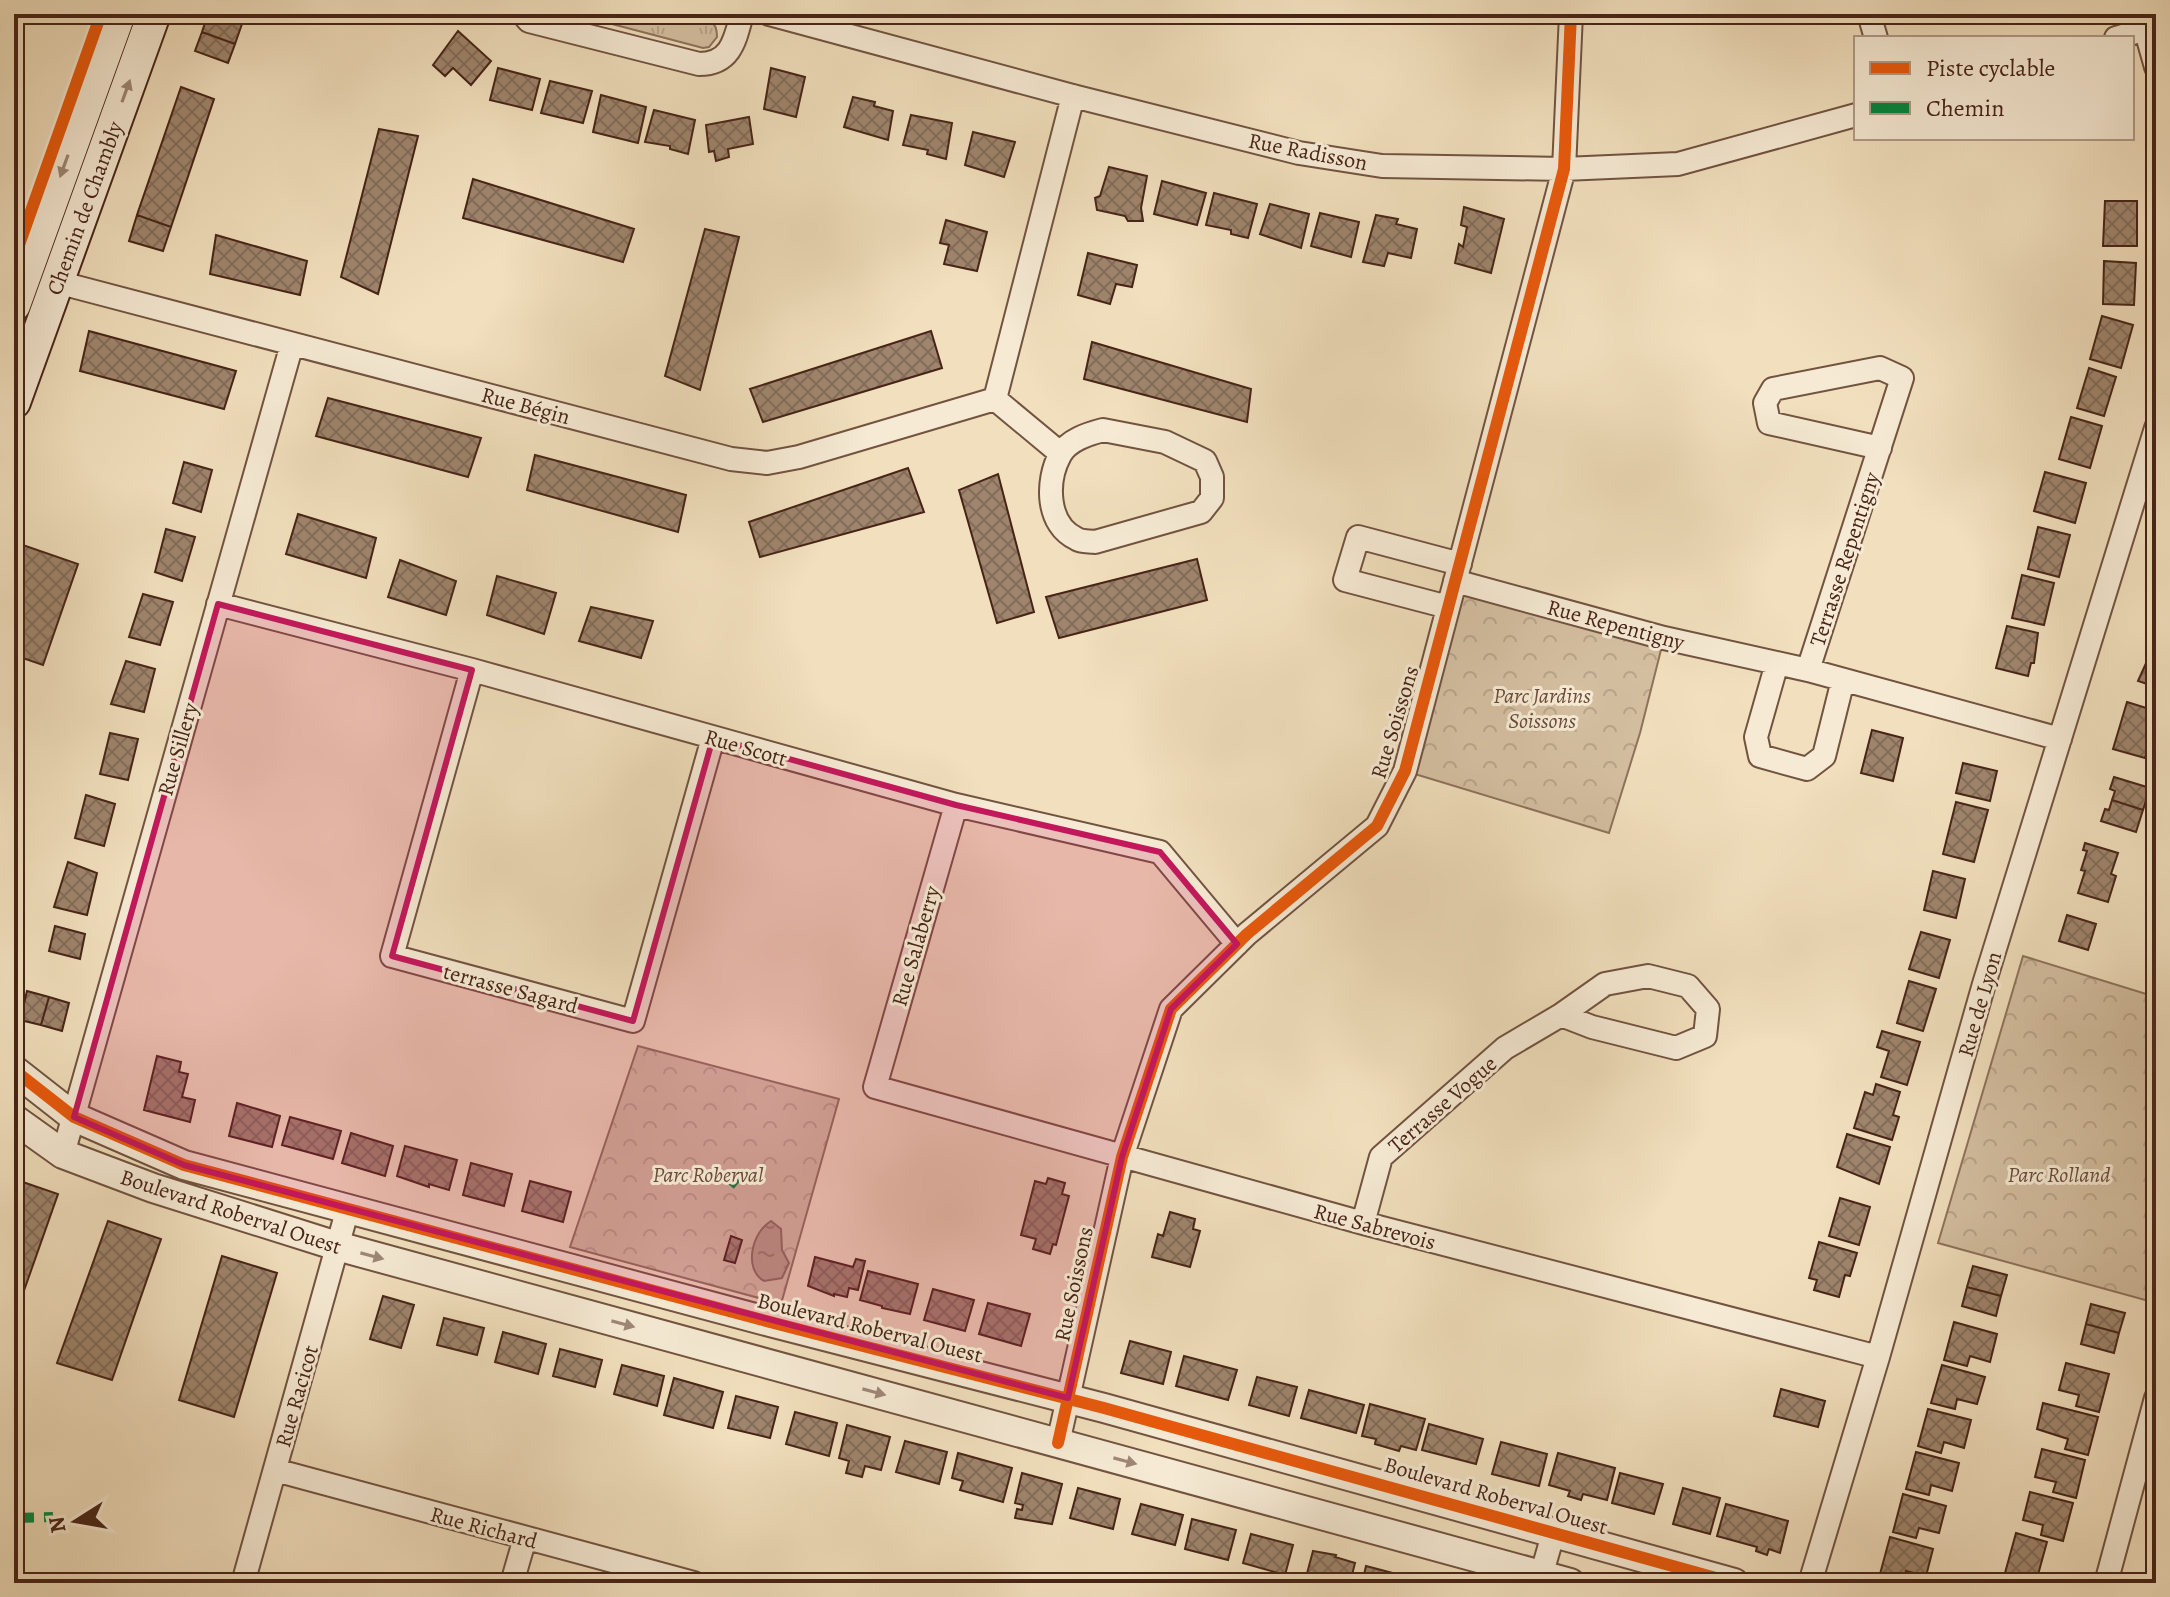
<svg xmlns="http://www.w3.org/2000/svg" width="2170" height="1597" font-family="Alegreya,serif">
<defs>
<pattern id="grass-tufts" width="24" height="20" patternUnits="userSpaceOnUse" patternTransform="scale(2)"><rect width="24" height="20" fill="#d4bfa1"/><path d="M3 7l-1-3M5 7V3M7 7l1-3M15 17l-1-3M17 17v-4M19 17l1-3" fill="none" stroke="#b7a48a"/></pattern>
<pattern id="park-crowns" width="20" height="18" patternUnits="userSpaceOnUse" patternTransform="scale(2)"><rect width="20" height="18" fill="#d4bfa1"/><path d="M2 6a3 3 0 1 1 6 0M12 15a3 3 0 1 1 6 0" fill="none" stroke="#b7a48a"/></pattern>
<pattern id="water-ripples" width="26" height="14" patternUnits="userSpaceOnUse" patternTransform="scale(2)"><rect width="26" height="14" fill="#b79f85"/><path d="M2 4q2-2 4 0t4 0M15 11q2-2 4 0t4 0" fill="none" stroke="#97816c"/></pattern>
<pattern id="building-cross-hatch" width="8" height="8" patternUnits="userSpaceOnUse" patternTransform="scale(2)"><rect width="8" height="8" fill="#9f856d"/><path d="M0 0l8 8M0 8l8-8" fill="none" stroke="#836d59"/></pattern>
</defs>
<rect width="100%" height="100%" fill="#f1dfbd"/>
<filter id="stains"><feTurbulence type="fractalNoise" baseFrequency=".0025" numOctaves="4"/><feColorMatrix values="0 0 0 0 .2 0 0 0 0 .09 0 0 0 0 .02 0 0 0 .5 -.17"/></filter>
<radialGradient id="worn" r=".72"><stop offset=".6" stop-color="#630" stop-opacity="0"/><stop offset="1" stop-color="#630" stop-opacity=".3"/></radialGradient>
<path fill="url(#grass-tufts)" stroke="#8e725c" stroke-width="2" d="M574 14C607 14 682 7 709 21 716 24 717 30 717 37L709 47 703 48Z"/>
<path fill="url(#park-crowns)" stroke="#8e725c" stroke-width="2" d="M1455 581 1664 638 1640 733 1609 833 1405 771Z
M2023 956 2156 997V1303L1938 1243Z
M638 1046 839 1099 781 1304 570 1247Z"/>
<path fill="url(#water-ripples)" stroke="#8a6e59" stroke-width="2" d="M771 1221 781 1229 782 1250 789 1263 782 1278 764 1281C743 1269 752 1232 771 1221Z"/>
<path fill="url(#building-cross-hatch)" stroke="#472417" stroke-width="2" d="M208 14 242 24 235 44 202 32Z
M213 14H245L242 24Z
M458 31 491 61 471 85 453 68 445 76 433 65Z
M202 32 235 44 228 63 195 51Z
M498 68 540 79 532 110 490 100Z
M771 68 805 77 796 117 764 109Z
M550 81 592 91 583 123 541 113Z
M181 87 214 99 171 227 137 215Z
M601 95 646 107 638 143 593 132Z
M853 97 875 102 874 106 893 111 888 140 844 127Z
M654 110 695 120 688 154 670 149V146L645 142Z
M911 115 952 123 946 159 927 154 928 150 903 145Z
M749 117 753 144 728 149 729 157 716 161 714 151 709 152 706 125Z
M379 129 418 136 378 294 341 277Z
M973 132 1015 142 1004 177 965 165Z
M1109 167 1147 176 1141 208 1143 221H1128L1125 216 1097 210 1095 198 1100 196Z
M473 179 634 229 623 262 463 218Z
M1162 181 1206 193 1197 225 1154 214Z
M1214 193 1257 204 1248 238 1231 234V230L1206 225Z
M2105 201H2137V246H2103Z
M1270 204 1309 214 1301 248 1260 234Z
M1464 207 1504 219 1491 273 1455 263 1459 244 1463 247 1467 227 1461 225Z
M1320 213 1359 222 1351 257 1311 246Z
M137 215 171 227 163 251 129 241Z
M1376 215 1398 219 1396 224 1417 229 1411 258 1388 253 1384 266 1363 262Z
M946 220 987 232 977 271 944 264 949 245 940 243Z
M705 229 739 237 700 390 665 376Z
M216 235 307 261 300 295 210 274Z
M1088 253 1137 265 1132 287 1116 284 1110 304 1078 295Z
M2104 261 2136 263 2134 305 2103 304Z
M2102 316 2133 325 2121 368 2090 359Z
M89 331 236 371 224 409 80 371Z
M931 331 942 368 763 422 750 389Z
M1092 342 1251 389 1247 422 1084 379Z
M2089 368 2116 377 2104 416 2077 408Z
M328 398 481 438 468 477 316 436Z
M2071 417 2102 426 2090 468 2059 459Z
M535 455 686 495 678 532 527 490Z
M184 462 212 470 201 512 173 503Z
M908 468 924 512 760 557 749 522Z
M2045 472 2086 483 2075 523 2034 511Z
M998 474 1034 612 997 623 959 490Z
M298 514 376 538 366 578 286 554Z
M2038 527 2070 535 2059 577 2028 569Z
M166 529 195 537 182 581 155 572Z
M14 542 78 564 43 665 14 655Z
M1197 559 1207 600 1059 638 1046 597Z
M400 560 456 581 446 615 388 597Z
M2022 575 2054 583 2044 625 2012 618Z
M497 576 556 593 544 634 487 615Z
M143 594 173 602 160 645 129 637Z
M591 607 653 621 641 658 579 641Z
M2007 626 2038 633 2034 663H2031L2028 676 1996 668Z
M2153 632 2156 633V687L2138 681 2152 650 2148 648Z
M126 661 155 669 144 712 111 704Z
M2127 702 2156 711V722L2145 758 2113 749Z
M1872 730 1903 738 1893 781 1861 773Z
M110 733 138 739 128 780 100 774Z
M1963 763 1997 771 1990 801 1956 793Z
M2114 777 2150 788 2143 810 2112 800 2115 791 2110 789Z
M86 795 115 804 104 846 75 838Z
M2112 800 2143 810 2136 832 2101 821 2105 809 2109 810Z
M1956 802 1988 810 1974 862 1943 854Z
M2085 843 2118 853 2111 874 2116 876 2108 902 2078 893 2085 871 2081 870 2087 851 2083 850Z
M68 862 97 873 87 915 54 907Z
M1933 871 1965 879 1956 918 1924 910Z
M2067 915 2096 924 2088 950 2059 941Z
M55 926 85 934 80 959 49 951Z
M1921 932 1950 940 1939 978 1909 969Z
M1909 981 1936 989 1923 1031 1897 1023Z
M27 991 49 997 41 1025 20 1020Z
M49 997 69 1003 62 1031 41 1025Z
M1882 1031 1920 1042 1907 1085 1881 1077 1889 1051 1877 1047Z
M157 1056 181 1062 179 1072 188 1074 182 1097 195 1100 190 1122 144 1110Z
M1876 1084 1900 1092 1893 1115 1899 1117 1892 1140 1854 1128 1865 1092 1873 1095Z
M237 1103 280 1116 272 1147 229 1136Z
M290 1117 341 1131 333 1159 282 1145Z
M351 1133 393 1146 385 1176 342 1163Z
M1847 1134 1890 1147 1879 1184 1837 1167Z
M405 1146 457 1160 449 1190 429 1184V1187L397 1176Z
M471 1163 512 1174 504 1206 463 1195Z
M1048 1178 1065 1183 1062 1194 1069 1196 1056 1245 1053 1244 1050 1254 1033 1249 1036 1239 1021 1235 1035 1181 1046 1184Z
M14 1179 58 1194 14 1319Z
M530 1181 571 1192 563 1222 522 1211Z
M1840 1198 1870 1207 1859 1245 1829 1236Z
M1170 1212 1195 1219 1193 1229 1200 1231 1190 1267 1152 1257 1158 1234 1163 1236Z
M108 1221 161 1239 112 1380 57 1363Z
M731 1236 742 1240 735 1263 724 1260Z
M1819 1242 1857 1253 1850 1276 1845 1275 1839 1297 1814 1290 1817 1280 1809 1278Z
M222 1256 277 1273 234 1417 179 1400Z
M815 1257 853 1267 856 1259 865 1261 858 1290 849 1288 847 1297 834 1294V1296L808 1286Z
M1973 1266 2007 1275 2001 1296 1967 1287Z
M868 1271 918 1284 910 1314 882 1308V1306L860 1300Z
M1967 1287 2001 1296 1996 1316 1962 1306Z
M933 1289 974 1300 965 1331 924 1320Z
M383 1296 414 1305 401 1348 370 1339Z
M988 1303 1030 1314 1021 1346 979 1334Z
M2091 1304 2125 1313 2119 1333 2086 1324Z
M444 1318 484 1328 477 1355 437 1345Z
M1954 1322 1997 1334 1990 1362 1970 1356 1967 1366 1944 1360Z
M2086 1324 2119 1333 2114 1353 2081 1344Z
M503 1332 546 1344 538 1374 495 1362Z
M1130 1341 1171 1352 1163 1384 1121 1373Z
M560 1349 602 1360 595 1387 553 1376Z
M1184 1356 1237 1370 1228 1400 1176 1386Z
M2066 1363 2109 1374 2099 1412 2076 1406 2079 1395 2059 1390Z
M622 1365 664 1376 657 1406 614 1394Z
M1942 1365 1985 1377 1977 1404 1957 1399 1955 1409 1931 1403Z
M1257 1377 1297 1387 1289 1416 1249 1405Z
M674 1378 723 1392 713 1428 664 1415Z
M1781 1389 1825 1401 1818 1427 1774 1416Z
M1309 1390 1364 1405 1356 1433 1301 1418Z
M736 1396 778 1407 770 1438 728 1428Z
M2043 1403 2098 1417 2088 1455 2065 1449 2068 1439 2037 1429Z
M1370 1404 1425 1419 1416 1450 1401 1446 1399 1451 1375 1444 1376 1439 1362 1436Z
M1928 1409 1971 1420 1964 1448 1944 1442 1941 1453 1918 1446Z
M795 1412 837 1423 829 1456 786 1444Z
M1429 1424 1483 1439 1476 1464 1422 1450Z
M847 1425 890 1437 881 1470 865 1466 862 1477 846 1473 849 1461 839 1458Z
M905 1441 947 1452 939 1484 896 1472Z
M1501 1442 1547 1454 1539 1486 1492 1474Z
M2042 1449 2085 1460 2076 1498 2053 1492 2056 1482 2035 1477Z
M1916 1452 1959 1463 1952 1491 1931 1485 1929 1495 1906 1489Z
M958 1453 1012 1468 1003 1502 960 1490 963 1481 952 1478Z
M1558 1453 1615 1468 1607 1500 1583 1494 1581 1500 1568 1496 1570 1491 1549 1485Z
M1022 1473 1062 1484 1052 1524 1015 1518 1017 1509 1022 1510 1023 1505 1015 1503Z
M1620 1473 1663 1484 1654 1514 1612 1503Z
M1078 1488 1120 1499 1113 1529 1070 1518Z
M1683 1488 1720 1498 1710 1534 1673 1524Z
M2030 1492 2073 1503 2063 1541 2041 1535 2043 1525 2023 1520Z
M1903 1494 1946 1506 1939 1533 1919 1528 1916 1538 1893 1532Z
M1141 1504 1183 1515 1175 1545 1132 1534Z
M1726 1504 1788 1521 1780 1553 1769 1549 1767 1555 1756 1551 1757 1547 1717 1536Z
M1192 1519 1236 1530 1228 1560 1185 1549Z
M2016 1533 2047 1542 2036 1582 2005 1573Z
M1251 1534 1293 1545 1285 1575 1243 1563Z
M1890 1537 1933 1549 1926 1576 1906 1571 1903 1581 1880 1574Z
M1313 1551 1336 1555 1335 1557 1355 1563 1350 1583 1305 1581Z
M1366 1566 1408 1577 1407 1583H1362Z"/>
<g fill="none" stroke-linecap="round" stroke-linejoin="round">
<g stroke="#725340" stroke-width="26">
<path id="minor" d="M523 14 529 21 699 64C731 64 735 40 742 14
M769 14 1073 96 1299 153 1382 166 1564 169 1678 164 1856 115
M1869 14 1876 38
M2141 14 2156 67
M2116 38 2156 26
M57 282 731 459 767 463 799 457 995 399 1073 96
M995 399 1060 453
M1103 430 1165 442 1205 461 1212 477V498L1201 512 1095 542C1089 541 1082 542 1077 539 1046 525 1046 481 1060 455 1068 440 1088 434 1103 430Z
M1455 581 1664 638 1808 670 2060 739
M218 604 472 670 956 805 1160 852 1237 944
M1448 607 1345 580 1358 537 1460 564
M1777 663 1756 737 1760 756 1807 769 1824 756 1843 680
M472 670 392 956 633 1021 713 738
M1808 670 1902 378 1880 368 1773 389 1765 403 1769 423 1880 448
M956 805 875 1087 1363 1223 1878 1357
M63 1154 292 344
M1363 1223 1381 1157 1505 1048 1561 1015 1605 984 1648 976 1688 986 1708 1009 1705 1036 1676 1048 1592 1027 1561 1015
M1058 1443 1122 1157 1171 1009 1247 934 1377 826 1405 771 1564 169 1571 14
M275 1470 694 1583
M243 1583 348 1208
M512 1583 525 1538
M1539 1583 1554 1531
M1810 1583 1878 1357 1984 984 2156 428
M2106 1583 2156 1398"/>
</g>
<g stroke="#725340" stroke-width="32">
<path id="tertiary" d="M14 1070 74 1117 184 1165 770 1322 1104 1408 1734 1583
M14 1119 63 1154 153 1188 337 1246 1570 1583"/>
</g>
<g stroke="#472417" stroke-width="36">
<path id="secondary" d="M14 305 119 14
M14 402 154 14"/>
</g>
<use href="#minor" stroke="#f6ead4" stroke-width="22"/>
<use href="#tertiary" stroke="#f6ead4" stroke-width="28"/>
<use href="#secondary" stroke="#f6ead4" stroke-width="32"/>
<path stroke="#00873e" stroke-width="10" stroke-dasharray="20 10" stroke-linecap="butt" d="M731 1180 737 1185
M14 1518 53 1517"/>
<g stroke="#f6ead4" stroke-width="17">
<path id="cycleway" d="M14 259 101 14
M14 1070 74 1117 184 1165 770 1322 1104 1408 1734 1583
M1058 1443 1122 1157 1171 1009 1247 934 1377 826 1405 771 1564 169 1571 14"/>
</g>
<use href="#cycleway" stroke="#e8590c" stroke-width="12"/>
</g>
<defs><path id="oneway-solid" d="M-6-.8H1V-3.2L6.5 0L1 3.2V.8H-6Z" transform="scale(2)"/></defs>
<g fill="#9e8776">
<use href="#oneway-solid" transform="translate(126 91) rotate(-70)"/>
<use href="#oneway-solid" transform="translate(64 166) rotate(110)"/>
<use href="#oneway-solid" transform="translate(372 1256) rotate(15)"/>
<use href="#oneway-solid" transform="translate(623 1324) rotate(15)"/>
<use href="#oneway-solid" transform="translate(874 1392) rotate(15)"/>
<use href="#oneway-solid" transform="translate(1125 1461) rotate(15)"/>
</g>
<path fill="#c2185b" fill-opacity="0.2" stroke="#c2185b" stroke-width="6" stroke-linejoin="round" d="M218 604 472 670 392 956 633 1021 713 738 956 805 1160 852 1237 944 1171 1009 1122 1157 1068 1398 184 1165 74 1117Z"/>
<g text-anchor="middle" stroke-width="6" stroke-linejoin="round" paint-order="stroke">
<g font-size="22" fill="#472417" stroke="#f6ead4">
<text transform="translate(1308 151) rotate(11)" y="8">Rue Radisson</text>
<text transform="translate(84 208) rotate(-70)" y="8">Chemin de Chambly</text>
<text transform="translate(526 405) rotate(15)" y="8">Rue Bégin</text>
<text transform="translate(1844 559) rotate(-72)" y="8">Terrasse Repentigny</text>
<text transform="translate(1616 624) rotate(15)" y="8">Rue Repentigny</text>
<text transform="translate(1394 722) rotate(-73)" y="8">Rue Soissons</text>
<text transform="translate(746 747) rotate(16)" y="8">Rue Scott</text>
<text transform="translate(177 749) rotate(-74)" y="8">Rue Sillery</text>
<text transform="translate(915 946) rotate(-74)" y="8">Rue Salaberry</text>
<text transform="translate(511 988) rotate(15)" y="8">terrasse Sagard</text>
<text transform="translate(1979 1004) rotate(-74)" y="8">Rue de Lyon</text>
<text transform="translate(1442 1104) rotate(-41)" y="8">Terrasse Vogue</text>
<text transform="translate(231 1211) rotate(18)" y="8">Boulevard Roberval Ouest</text>
<text transform="translate(1375 1226) rotate(15)" y="8">Rue Sabrevois</text>
<text transform="translate(1073 1284) rotate(-78)" y="8">Rue Soissons</text>
<text transform="translate(870 1327) rotate(14)" y="8">Boulevard Roberval Ouest</text>
<text transform="translate(296 1396) rotate(-74)" y="8">Rue Racicot</text>
<text transform="translate(1496 1495) rotate(16)" y="8">Boulevard Roberval Ouest</text>
<text transform="translate(484 1527) rotate(15)" y="8">Rue Richard</text>
</g>
<g font-size="22" font-style="italic" fill="#6a4b3a" stroke="#f6ead4">
<text x="1542" y="703">Parc Jardins<tspan x="1542" dy="25">Soissons</tspan></text>
<text x="708" y="1182">Parc Roberval</text>
<text x="2059" y="1182">Parc Rolland</text>
</g>
</g>
<rect width="2170" height="1597" fill="none" stroke="#f1dfbd" stroke-width="48"/>
<rect x="16" y="16" width="2138" height="1565" fill="none" stroke="#472417" stroke-width="4"/>
<rect x="24" y="24" width="2122" height="1549" fill="none" stroke="#472417" stroke-width="2"/>
<rect x="1854" y="36" width="280" height="104" fill="#f6ead4" stroke="#b09b88" stroke-width="2"/>
<rect x="1870" y="62" width="40" height="12" fill="#e8590c" stroke="#b09b88" stroke-width="2"/>
<text x="1926" y="76" font-size="24" fill="#472417">Piste cyclable</text>
<rect x="1870" y="102" width="40" height="12" fill="#00873e" stroke="#b09b88" stroke-width="2"/>
<text x="1926" y="116" font-size="24" fill="#472417">Chemin</text>
<g transform="translate(76 1521) rotate(259)" stroke="#f6ead4" stroke-width="6" paint-order="stroke">
<path d="M0-6L14 30L0 20L-14 30Z" fill="#472417"/>
<text y="-12" font-size="22" font-weight="bold" text-anchor="middle" fill="#472417">N</text>
</g>
<rect width="100%" height="100%" filter="url(#stains)"/>
<rect width="100%" height="100%" fill="url(#worn)"/>
</svg>
